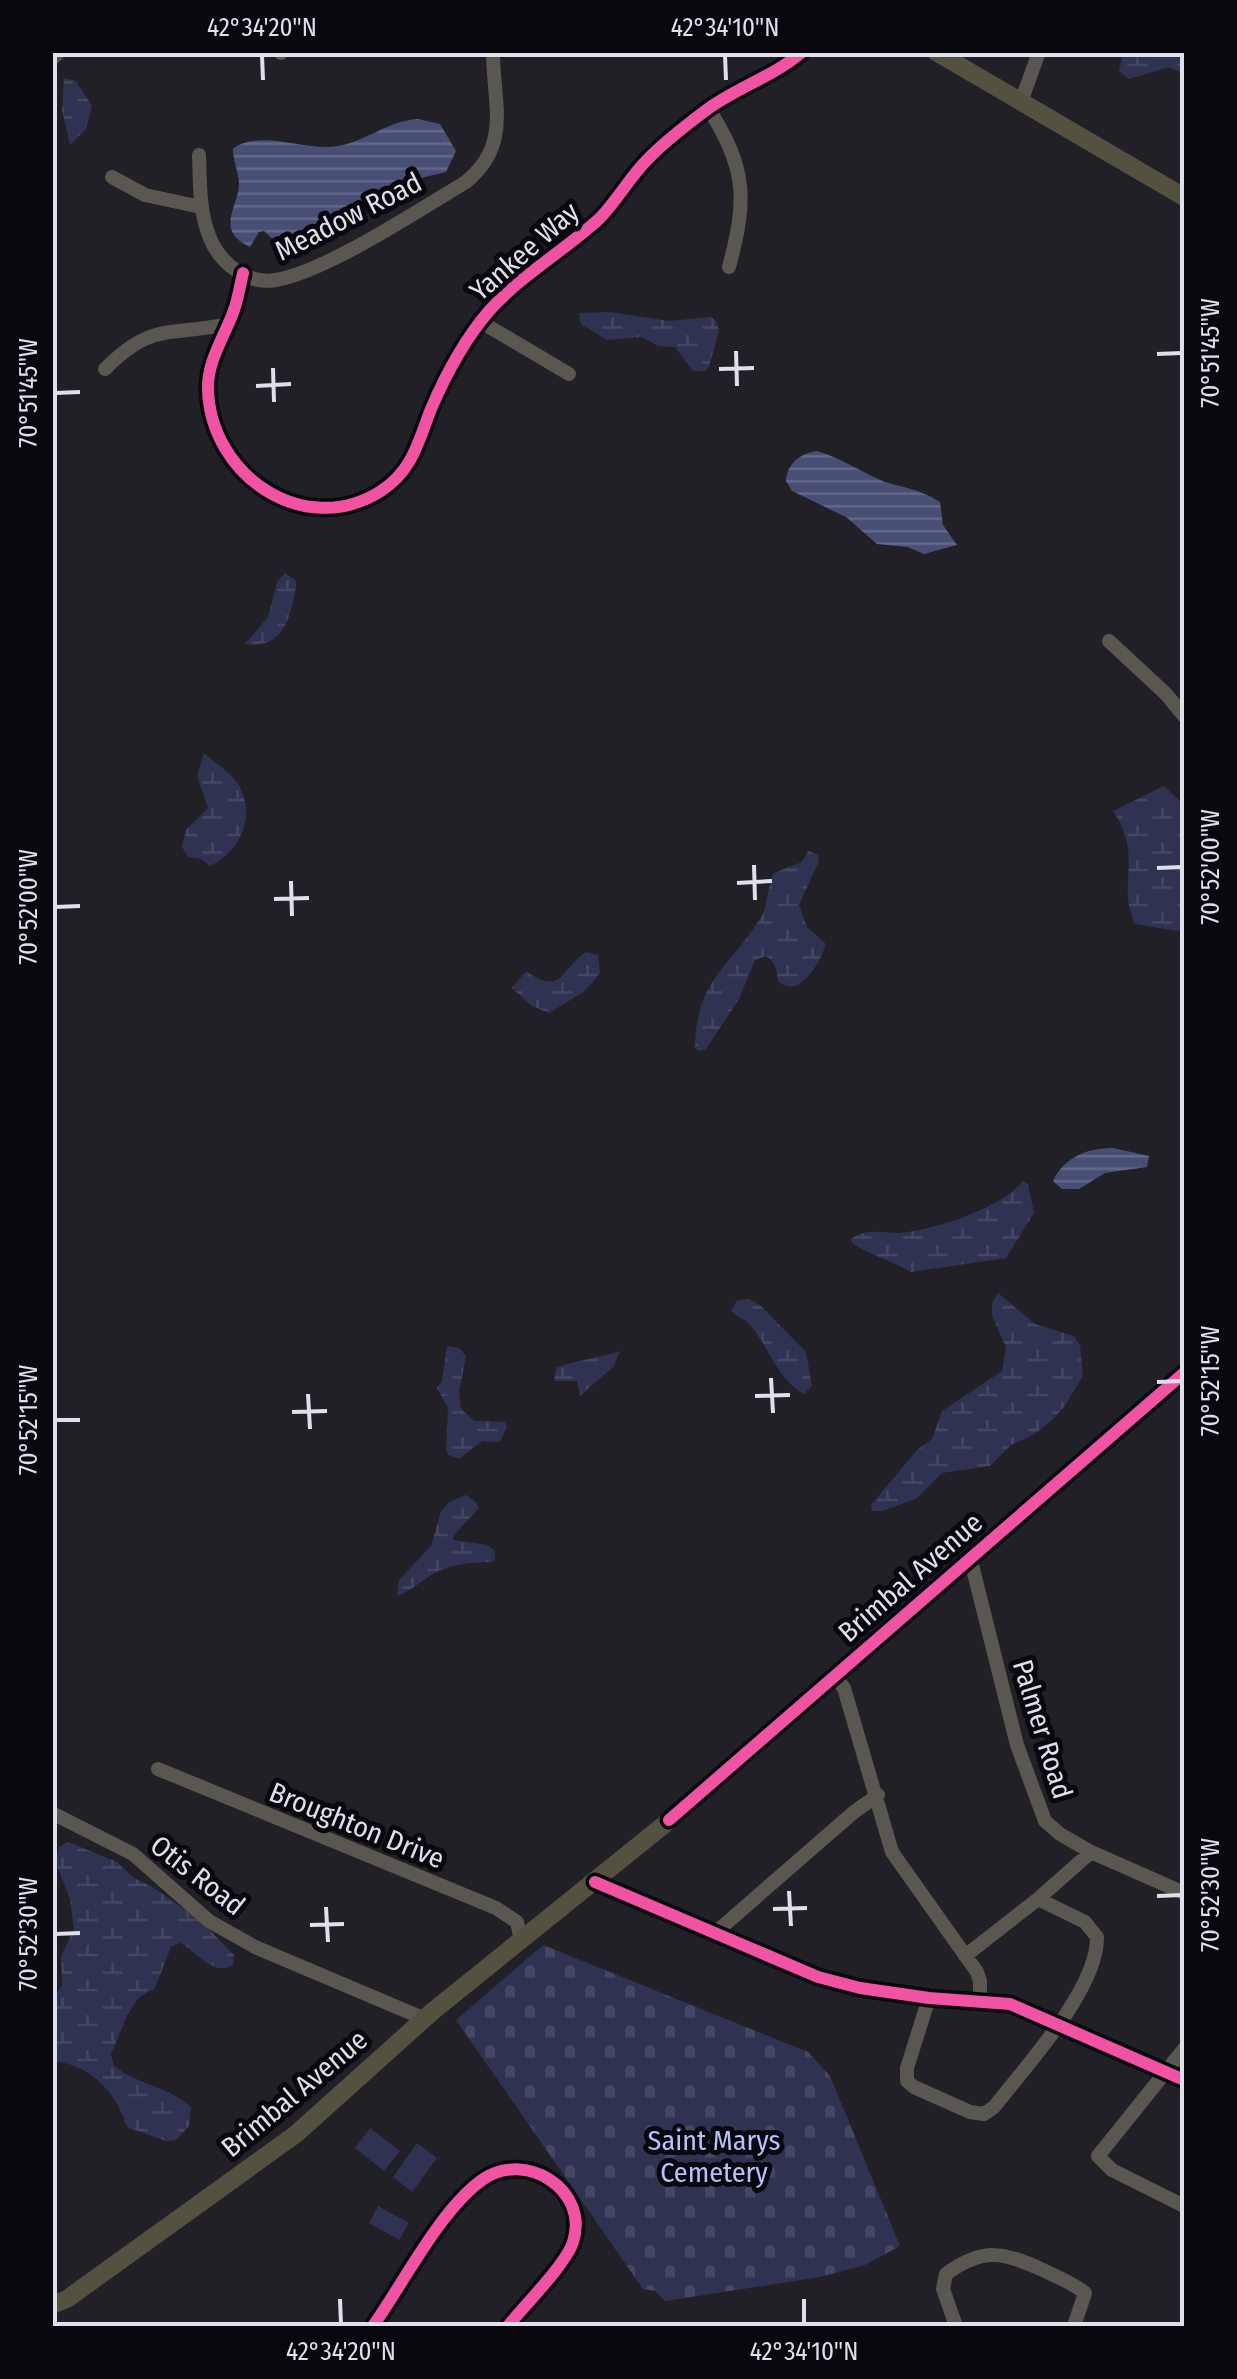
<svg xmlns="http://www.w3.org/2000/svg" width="1237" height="2379" font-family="'Fira Sans Condensed',sans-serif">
<defs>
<pattern id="wetland-marsh" width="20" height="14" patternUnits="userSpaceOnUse" patternTransform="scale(2.5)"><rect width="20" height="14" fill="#303252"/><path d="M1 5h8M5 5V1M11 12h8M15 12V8" fill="none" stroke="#444663"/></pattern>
<pattern id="cemetery-stones" width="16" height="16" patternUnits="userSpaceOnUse" patternTransform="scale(2.5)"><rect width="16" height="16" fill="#303252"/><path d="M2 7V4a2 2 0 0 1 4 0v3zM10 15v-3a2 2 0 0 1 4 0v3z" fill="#444663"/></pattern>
<pattern id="water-rules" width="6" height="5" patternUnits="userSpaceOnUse" patternTransform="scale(2.5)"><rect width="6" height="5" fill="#494e75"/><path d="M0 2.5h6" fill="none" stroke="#636789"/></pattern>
</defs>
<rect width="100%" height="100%" fill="#202026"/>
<path fill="url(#wetland-marsh)" d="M1123 53H1184V74L1169 67 1129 79 1119 71Z
M64 78 76 81 92 106 86 129 70 145 62 110Z
M610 312 669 321 711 317 716 321 719 331 709 367 705 371H693L675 347 658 346 642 337 607 340 581 324 579 313Z
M285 573 296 581V586C291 617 283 650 245 644L268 617 277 582Z
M204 753C213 762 226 769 234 779 259 808 243 851 210 866L201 859 188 857 182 847 186 830 208 808 197 776Z
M1164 786 1184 805V932L1135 924C1116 885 1144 856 1113 811Z
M808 851 818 855 819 861 799 905 807 927 825 943C825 955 808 982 795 986 789 988 784 985 778 982 777 971 776 962 766 956L755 960 739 999 706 1049 699 1051 695 1048C696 979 729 969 761 917 769 904 766 887 774 873L802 862Z
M586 952 598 955 600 973 585 991 549 1013 532 1006 512 988 526 971C562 997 560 969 586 952Z
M1023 1181 1028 1184 1034 1213 1006 1258 911 1272C891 1260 871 1256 852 1243L851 1239C866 1228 881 1233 898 1233 929 1232 1005 1207 1023 1181Z
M998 1293 1035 1324 1074 1336 1080 1346 1083 1376 1064 1407 1052 1420 1033 1435 1011 1445 990 1466 942 1473 917 1498 883 1511H872L871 1505 917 1450 932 1439 942 1411 1002 1371 1006 1348 992 1315V1303Z
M749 1299 760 1305 806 1352 812 1386 804 1394C776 1378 770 1348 750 1325 745 1319 736 1316 731 1311L737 1300Z
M447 1346 459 1348 466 1356 459 1392 461 1409 474 1421 505 1422 507 1427 500 1442 482 1441 459 1459 448 1455 446 1450 448 1408 437 1388 442 1381Z
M620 1351 613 1367 580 1396 577 1381H554L556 1368C576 1360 599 1358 620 1351Z
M466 1495 476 1502 479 1508 455 1534 453 1540 488 1545 495 1551V1558L492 1562C472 1563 451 1563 433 1574 420 1582 412 1590 397 1596L399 1580 431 1546 441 1511 449 1502Z
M68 1842 117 1862 134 1878 151 1886 200 1920 234 1955 233 1965C211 1977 198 1951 180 1943L171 1947 155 1988 138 1998 127 2016 111 2054 114 2066C138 2085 168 2086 191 2107L189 2126 176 2140 166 2141 127 2127C117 2094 92 2066 58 2062L53 2057V1999L62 1985 61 1956 74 1929 70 1899 56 1863 59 1847Z"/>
<path fill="url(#cemetery-stones)" d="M543 1945 808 2052 830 2076 900 2246 865 2265 820 2277 665 2301 655 2291 643 2289 456 2020Z"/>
<path fill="#303252" d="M370 2128 400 2151 384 2171 355 2148Z
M417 2143 437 2158 412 2192 393 2177Z
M378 2206 409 2223 399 2240 369 2223Z"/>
<path fill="url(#water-rules)" d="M418 119 440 124 456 151 446 172 383 187 297 253 286 252 264 231 259 232 250 247C213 230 240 206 239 182 238 171 233 161 233 149 257 130 300 148 328 147 362 146 384 121 418 119Z
M817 451C842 458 862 473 885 482 905 488 922 490 940 502L943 525 957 545 924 554 907 547 877 544 846 517 792 491 786 481C787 463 801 453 817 451Z
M1113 1148 1149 1156 1147 1167 1105 1173 1079 1189H1062L1053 1181C1064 1157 1088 1148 1113 1148Z"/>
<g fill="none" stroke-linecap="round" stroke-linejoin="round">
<path stroke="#59574f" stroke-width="14" d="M281 53V52
M1021 102 1039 52
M708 108C747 168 747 200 729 267
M199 155C200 182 199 212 210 238 220 263 247 285 276 280 327 271 419 210 466 182 512 144 493 104 493 52
M112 177 145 195 201 207
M243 273C240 286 238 299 234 310 225 336 207 361 208 389 210 475 304 540 381 491 413 470 418 442 431 409 446 374 464 340 489 311 521 275 564 251 599 219 617 201 629 178 647 160 664 142 685 126 705 111 735 88 773 77 802 52
M481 322 569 374
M105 369C153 321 169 337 228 324
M1109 641 1166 694 1184 716
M970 1557 1017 1745 1045 1821 1060 1834 1091 1852 1184 1893
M834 1676 844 1688 892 1852 977 1972 980 1981V2000
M158 1769 496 1908 517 1922 521 1940
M52 1813 133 1854 209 1921 255 1947 425 2019
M595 1882 818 1977 860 1988 929 1998 1010 2004 1184 2080
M1038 1899 1091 1852
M715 1933 854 1812 878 1795
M929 1998 907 2068V2081L914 2087 970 2112 984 2114 994 2107C1025 2067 1098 1989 1097 1937L1085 1922 1038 1899 965 1956
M1184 2049 1098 2156 1112 2170 1184 2206
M373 2326C400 2289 448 2200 484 2178 507 2164 536 2169 556 2184
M508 2326C534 2294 606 2231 562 2189
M956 2326 943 2289 946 2274C983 2247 1004 2252 1043 2270 1057 2277 1073 2283 1085 2293L1074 2326"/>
<path stroke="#545140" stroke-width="18" d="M936 52 1184 197
M52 2305 67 2299 296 2134 433 2011 665 1824 1184 1373"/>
<path stroke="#575340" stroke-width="20" d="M52 55 55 52"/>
<g stroke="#08080e" stroke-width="19">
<path id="cycleway" d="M243 273C240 286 238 299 234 310 225 336 207 361 208 389 210 475 304 540 381 491 413 470 418 442 431 409 446 374 464 340 489 311 521 275 564 251 599 219 617 201 629 178 647 160 664 142 685 126 705 111 735 88 773 77 802 52
M669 1820 1184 1373
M595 1882 818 1977 860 1988 929 1998 1010 2004 1184 2080
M373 2326C403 2284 440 2210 482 2180 525 2149 590 2190 573 2242 566 2264 524 2306 508 2326"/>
</g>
<use href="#cycleway" stroke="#f153a3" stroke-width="12"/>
</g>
<path fill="none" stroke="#dfe0e9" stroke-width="4" d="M262 55 263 80M725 55 726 80M736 351 737 386M1157 354 1182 353M273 368 274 402M719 369 754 368M256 386 291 384M55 393 80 392M754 865 755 900M1157 868 1182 867M291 881 292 916M737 883 772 881M274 899 309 898M55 907 80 906M771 1378 773 1413M1157 1382 1182 1381M308 1394 310 1429M755 1396 790 1395M292 1412 327 1411M55 1420H80M789 1891 791 1926M1157 1896 1182 1895M326 1907 328 1942M773 1909 807 1908M310 1925 344 1924M55 1934 80 1933M340 2299 341 2324M804 2299V2324"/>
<g text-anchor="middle" stroke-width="10" stroke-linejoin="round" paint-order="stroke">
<g font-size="28" fill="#dfe0e9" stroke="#08080e">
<text transform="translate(348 216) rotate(-27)" y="10">Meadow Road</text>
<text transform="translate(524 251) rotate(-41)" y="10">Yankee Way</text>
<text transform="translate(910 1577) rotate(-41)" y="10">Brimbal Avenue</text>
<text transform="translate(1043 1729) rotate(73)" y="10">Palmer Road</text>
<text transform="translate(357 1825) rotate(22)" y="10">Broughton Drive</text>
<text transform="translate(198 1875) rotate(38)" y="10">Otis Road</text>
<text transform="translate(294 2093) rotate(-40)" y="10">Brimbal Avenue</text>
</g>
<g font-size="28" fill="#b9c1fa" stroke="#08080e">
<text x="714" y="2150">Saint Marys<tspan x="714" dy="32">Cemetery</tspan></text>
</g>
</g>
<rect width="1237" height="2379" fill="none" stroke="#08080e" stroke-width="110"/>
<rect x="55" y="55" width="1127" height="2269" fill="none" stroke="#dfe0e9" stroke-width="4"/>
<g font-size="25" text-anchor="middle" fill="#dfe0e9">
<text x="262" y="36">42°34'20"N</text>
<text x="725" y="36">42°34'10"N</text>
<text transform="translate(1210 353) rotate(-90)" y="9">70°51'45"W</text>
<text transform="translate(28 393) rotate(-90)" y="9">70°51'45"W</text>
<text transform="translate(1210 867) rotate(-90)" y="9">70°52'00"W</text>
<text transform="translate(28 907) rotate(-90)" y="9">70°52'00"W</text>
<text transform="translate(1210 1381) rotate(-90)" y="9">70°52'15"W</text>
<text transform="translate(28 1420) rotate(-90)" y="9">70°52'15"W</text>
<text transform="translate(1210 1895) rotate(-90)" y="9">70°52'30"W</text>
<text transform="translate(28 1934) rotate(-90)" y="9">70°52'30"W</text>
<text x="341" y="2360">42°34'20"N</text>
<text x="804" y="2360">42°34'10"N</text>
</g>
</svg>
